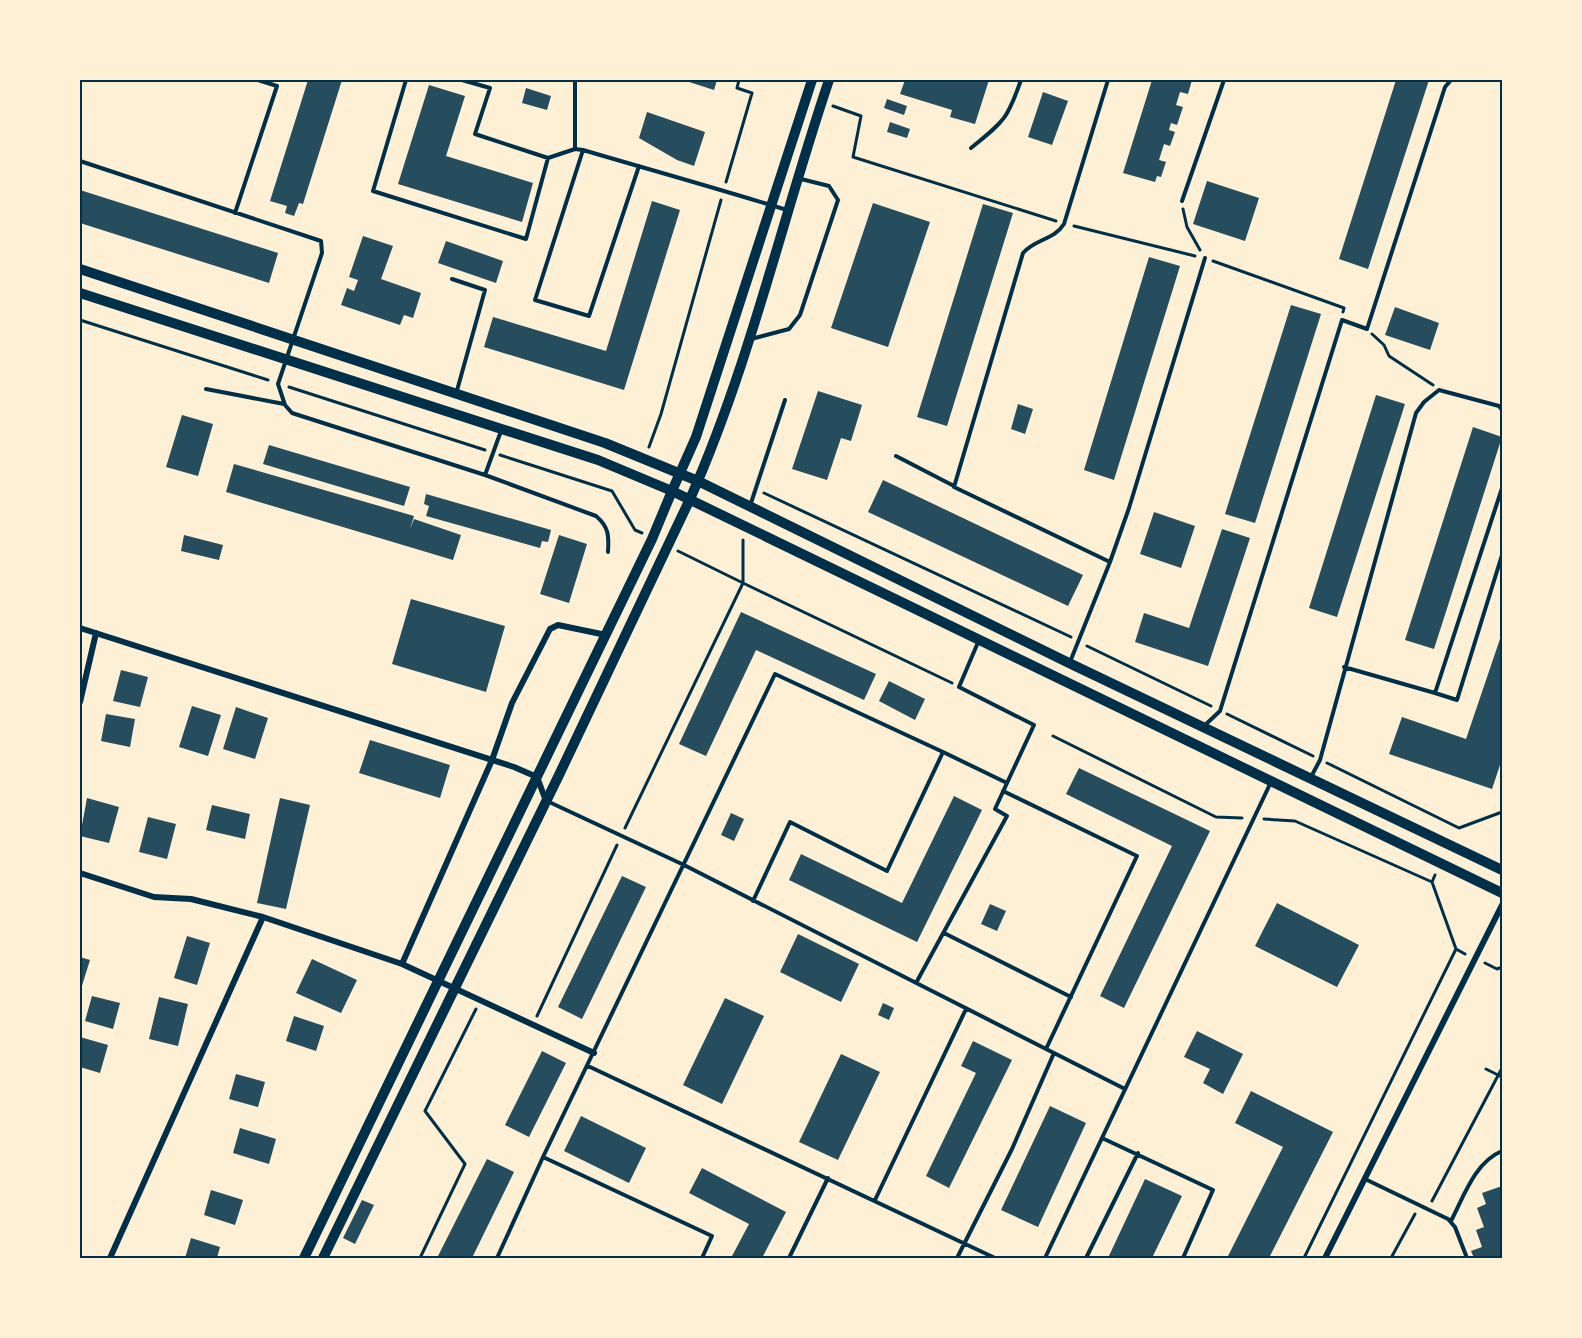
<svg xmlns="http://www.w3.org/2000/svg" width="1582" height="1338" font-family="'Golos Text',sans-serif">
<rect width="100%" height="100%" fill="#fdf0d5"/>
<path fill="#264d5e" d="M308 80H342L303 204 299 203 294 216 285 213 287 206 270 201Z
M683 80H717L714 90Z
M905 80H989L975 124 950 117 952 110 900 94Z
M1152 80H1192L1188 94 1180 92 1176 105 1183 107 1177 125 1171 123 1169 130 1175 132 1170 146 1164 144 1159 160 1166 162 1161 177 1157 176 1155 182 1123 173Z
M1396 80H1429L1368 269 1339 259Z
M429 85 465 96 446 156 533 183 522 222 398 184Z
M526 88 551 96 547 110 522 103Z
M1043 92 1068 101 1052 145 1028 137Z
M887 99 907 106 904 115 884 108Z
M647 112 705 132 694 166 677 160 639 138Z
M890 122 910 129 907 138 887 132Z
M1207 181 1259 198 1245 241 1193 224Z
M80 190 278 253 269 283 80 223Z
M652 201 680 210 624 390 484 347 493 317 606 351Z
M873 203 930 222 888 347 831 328Z
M983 204 1013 213 947 426 917 417Z
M363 236 393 246 381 279 421 293 413 318 404 315 400 325 341 305 347 288 354 291 358 280 349 277Z
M446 241 503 261 496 283 438 263Z
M1149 257 1180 266 1114 480 1084 470Z
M1291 305 1321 314 1255 523 1225 514Z
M1395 307 1439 323 1430 350 1385 335Z
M818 391 862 405 851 441 841 438 827 480 792 469Z
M1376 395 1405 404 1337 617 1309 608Z
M1018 404 1033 409 1025 434 1011 429Z
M182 415 213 424 198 476 166 467Z
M1473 427 1502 437 1434 649 1405 640Z
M269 445 410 487 404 506 263 464Z
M234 464 414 516 410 529 414 519 461 535 453 560 226 492Z
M883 480 1083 575 1068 606 868 512Z
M426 494 551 530 548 542 542 541 540 548 426 516 429 506 424 504Z
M1154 512 1195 526 1181 568 1140 554Z
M1222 529 1250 538 1208 666 1135 642 1144 613 1189 628Z
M184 535 223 545 219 560 181 551Z
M559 535 587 544 569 603 540 594Z
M411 599 505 626 486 692 392 664Z
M741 612 876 674 864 700 756 650 706 756 679 744Z
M1502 633V759L1492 789 1389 754 1402 717 1466 739Z
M121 670 148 677 140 707 113 701Z
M889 681 925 699 915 720 879 701Z
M192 706 221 715 208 756 179 747Z
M236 707 268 718 255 759 223 749Z
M106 714 135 719 130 747 101 741Z
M370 740 450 765 440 798 359 773Z
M1079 768 1210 831 1124 1008 1100 996 1172 846 1066 794Z
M954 796 982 810 917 942 789 880 801 854 902 903Z
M87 798 119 807 109 843 80 836Z
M280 798 310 805 286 909 257 903Z
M212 805 250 814 245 839 206 830Z
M731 813 744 819 734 841 721 835Z
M148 817 176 824 167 859 139 852Z
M622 876 646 887 582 1019 558 1007Z
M1277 903 1359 945 1337 987 1255 946Z
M990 904 1006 911 997 931 981 924Z
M798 934 859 964 841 1002 780 972Z
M187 936 210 943 197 985 174 978Z
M80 957 90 960 80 992Z
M312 959 357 980 341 1013 296 993Z
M92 996 120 1003 113 1029 85 1021Z
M159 997 188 1004 178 1046 149 1039Z
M725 998 764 1016 722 1104 683 1085Z
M883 1003 894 1008 889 1020 878 1015Z
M294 1016 324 1026 316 1051 286 1041Z
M1197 1031 1243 1054 1223 1094 1203 1083 1210 1069 1184 1057Z
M80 1037 108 1045 100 1073 80 1067Z
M973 1041 1012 1060 949 1188 926 1176 976 1073 961 1066Z
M542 1051 566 1063 529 1137 505 1125Z
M841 1054 880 1072 838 1160 799 1142Z
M236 1074 265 1082 258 1107 229 1099Z
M1251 1091 1333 1132 1269 1258H1227L1283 1147 1235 1123Z
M1050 1106 1086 1123 1038 1227 1001 1210Z
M581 1116 646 1148 629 1183 564 1151Z
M240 1128 276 1139 269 1164 233 1153Z
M487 1159 514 1172 472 1258H437Z
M702 1168 786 1212 762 1258H731L749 1224 689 1193Z
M1145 1179 1182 1196 1152 1258H1108Z
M1502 1186V1258H1474L1471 1251 1482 1247 1476 1230 1484 1227 1477 1208 1486 1204 1482 1193Z
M211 1190 243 1200 235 1225 204 1215Z
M362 1200 374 1205 355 1244 343 1238Z
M191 1238 220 1247 217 1258H185Z"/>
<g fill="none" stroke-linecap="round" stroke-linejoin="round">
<path stroke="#003049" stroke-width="3" d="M833 106 861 116 853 157 1056 221
M726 182 752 93 737 88 739 80
M1183 209 1187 227 1200 250
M1074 226 1195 256
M1213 261 1344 308 1343 312
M80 320 268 380
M1372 334 1384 345 1389 356 1433 385
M289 387 485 450
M649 447 661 414 721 200
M500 455 612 491 635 530 642 533
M764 493 1071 637
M678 551 743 583V540
M1087 646 1211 706
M1227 714 1313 756
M1053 736 1216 817 1242 818
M1327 763 1459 828 1502 812
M1264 819 1295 821 1432 882
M625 828 743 583 952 683
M1435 875 1432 882 1456 949 1465 954
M1485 963 1497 969 1502 967
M537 1016 617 845
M1486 1069 1502 1077
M1432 1201 1502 1068
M420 1258 465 1164 425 1111 476 1009
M1304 1258 1456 949
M1391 1258 1415 1214"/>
<path stroke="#003049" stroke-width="4" d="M406 80 373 191 526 239 548 158
M462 80 490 88 475 134 548 158 575 149
M575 80V149L583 150
M1108 80 1064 224C1054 240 1035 239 1023 253L954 487 1110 562 1129 508 1205 258
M971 148C1004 121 1007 120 1021 80
M80 161 321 241 322 253 278 384 285 405 292 413 485 475 596 516C609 527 609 536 608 552
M639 166 589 316 535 300 583 150C651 170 719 189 787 210
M1182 201 1224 80
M235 213 277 86 258 80
M452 279 485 290 456 394
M751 339 789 329 800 315 838 200 829 186 801 179
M206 389 284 404
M896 456 954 486
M485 475 501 431
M750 506 785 400
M1070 662 1110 562
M1344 667 1435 693 1502 488
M1435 693 1457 700 1502 555
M1204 726 1220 711 1342 320 1367 329 1445 87 1451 80
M1311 777 1320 760 1416 413 1424 402 1439 390 1499 406 1502 410
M1003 791 1137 856 1046 1049
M547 801 684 865 1125 1089
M753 901 790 822 887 871 943 752 1007 783 1034 725 959 687 979 640
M944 933 1071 997
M916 983 1007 816 995 809 1007 783
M588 1066 995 1258
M1102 1138 1213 1190 1183 1258
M1365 1179 1448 1219 1455 1227 1467 1258
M875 1200 966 1009
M1451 1221C1464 1196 1475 1162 1502 1151
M497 1258 543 1157
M702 1258 712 1236 543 1157 775 674 943 752
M789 1258 828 1178
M957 1258 1012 1149 1054 1053
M1045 1258 1271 782
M1086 1258 1138 1153"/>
<path stroke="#003049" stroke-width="6" d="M80 628 514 767 537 777 546 801
M80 702 96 633
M80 873 154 897 191 899 263 917 402 964 594 1053
M402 964 492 760 512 703 550 629 558 625 606 635
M110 1258 263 917
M1325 1258 1502 905"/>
<path stroke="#003049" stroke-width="10" d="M304 1258 652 539 672 491
M323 1258 559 775 690 499"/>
<path stroke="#003049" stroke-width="10" d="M80 269 605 443 698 481 1069 663 1502 870
M80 293 598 460 672 491 1502 893
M672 491 696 437 812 80
M690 499C750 364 782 219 829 80"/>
</g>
<rect width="1582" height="1338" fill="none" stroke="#fdf0d5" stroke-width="162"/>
<rect x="81" y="81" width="1420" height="1176" fill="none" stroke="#003049" stroke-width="2"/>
</svg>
